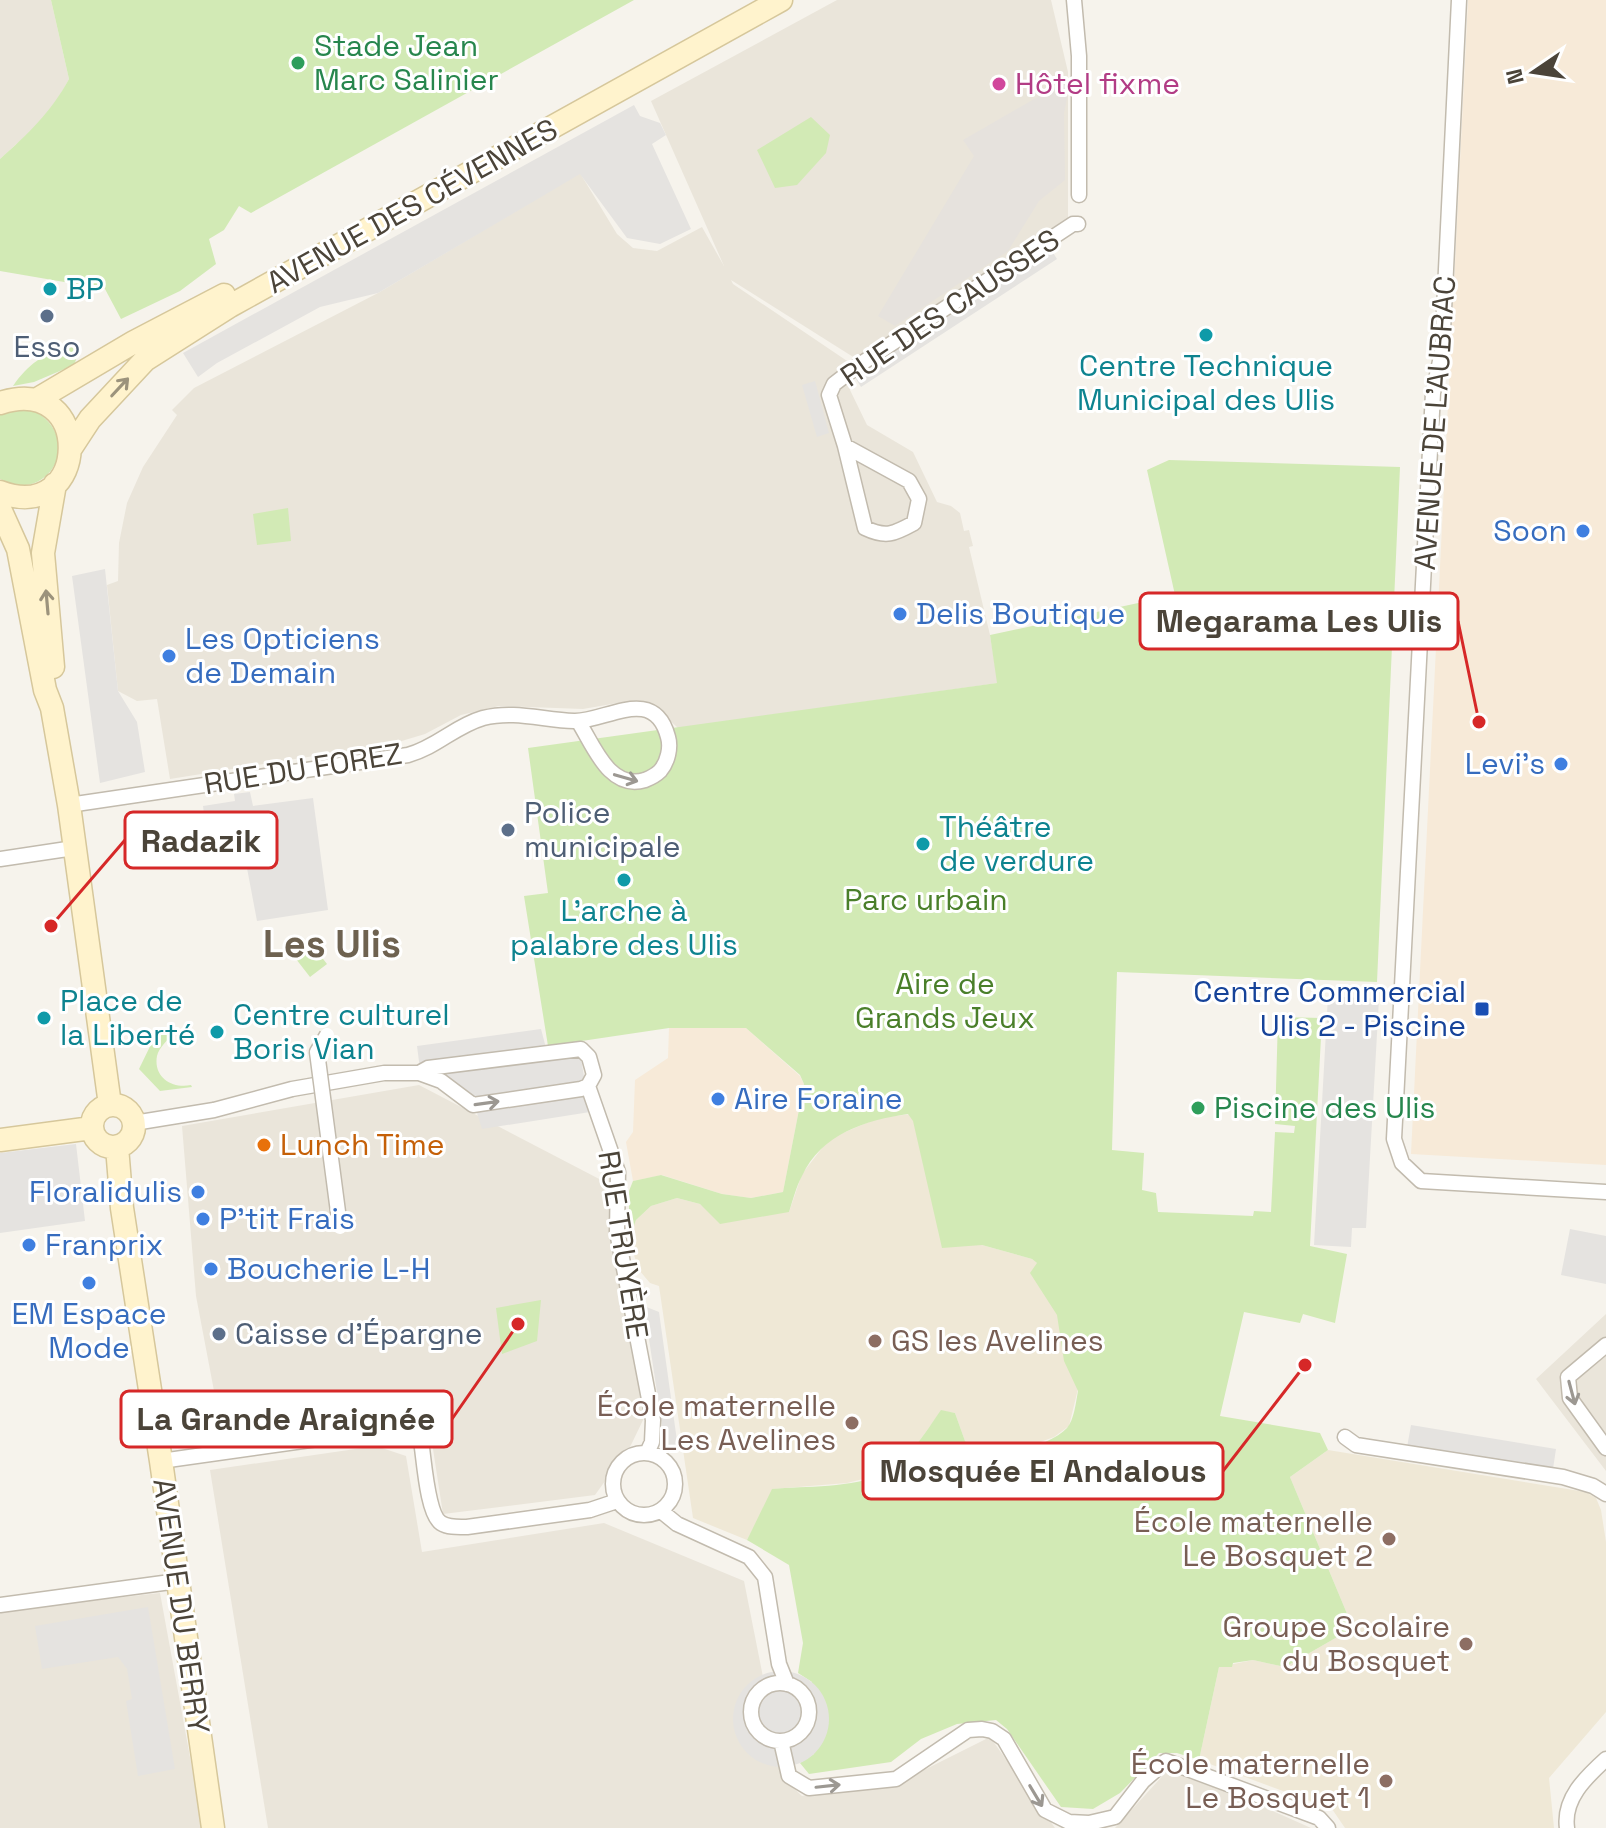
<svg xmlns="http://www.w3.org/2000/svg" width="1606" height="1828" font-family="'Space Grotesk',sans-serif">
<rect width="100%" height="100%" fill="#f6f3ec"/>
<path fill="#eae5da" d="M0 0H51L69 79 54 106 36 126 0 159Z
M837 0H1051L1068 72V218L858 360 731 280 733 284 856 367 850 390 867 425 913 452 937 502 951 506 960 513 964 531 969 530 973 546 969 547 990 635 998 683 678 728 653 705 623 702 583 709 499 706 461 715 425 734 395 743 170 779 157 699 137 701 118 691 107 585 118 581 119 543 127 503 143 467 177 415 172 410 194 388 378 293 580 173 617 234 633 248 657 251 702 227 724 266 651 101Z
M419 1085 605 1182 644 1418 631 1445 595 1495 443 1514 429 1423 375 1412 222 1433 196 1296 182 1126Z
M1606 1314V1471L1536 1379Z
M376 1446 406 1456 422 1552 604 1523 744 1581 783 1778 802 1796 906 1779 990 1737 1055 1828H268L210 1470Z
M160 1593 203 1828H0V1611Z
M1167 1771 1244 1798 1311 1828H1115Z"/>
<path fill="#f7ead8" d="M1468 0H1606V1165L1411 1154Z
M669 1028H746L800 1076 804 1084 783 1192 751 1198 722 1194 662 1175 633 1181 626 1142 633 1132 635 1080 668 1058Z"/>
<path fill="#e6e2dd" d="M1067 80V98L1064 113 1065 180 1039 201 1008 251 895 326 878 316 974 156 963 140Z"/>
<path fill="#efe8d6" d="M912 1114 982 1245 1032 1259 1054 1276 1085 1360 1069 1426 1054 1437 1000 1457 982 1458 965 1441 955 1413 941 1411 915 1447 883 1474 847 1483 773 1489 747 1540 693 1518 659 1286 650 1283 639 1270 629 1240 636 1220 651 1206 677 1198 700 1204 711 1213 789 1212 802 1174 829 1139 878 1118Z
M1328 1450 1586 1492 1596 1498 1601 1510 1606 1542V1712L1549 1778 1554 1828H1345L1332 1809 1199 1760 1219 1667 1253 1660 1285 1667 1353 1628 1290 1477Z"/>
<path fill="#d2eab5" d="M51 0H634L251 213 239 206 224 230 209 239 216 264 180 291 121 319 105 289 0 271V159C28 134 51 112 69 79Z
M811 117 830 135 826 153 797 185 775 188 757 150Z
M68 344H75L79 352 74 365 34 382 13 386C28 364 43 355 68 344Z
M31 409C87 437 48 506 0 479V414L5 410Z
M1169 460 1400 467 1377 982 1117 972 1112 1150 1144 1153 1142 1190 1156 1193 1158 1212 1253 1216 1254 1211 1271 1212 1275 1132 1294 1133 1295 1126 1275 1124 1278 1017 1322 1018 1310 1246 1347 1254 1335 1323 1303 1314 1300 1323 1244 1312 1220 1416 1320 1433 1328 1450 1290 1477 1353 1628 1285 1667 1253 1660 1233 1663 1232 1667H1219L1199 1760 1177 1753H1159L1120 1793 1093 1809 1061 1807 1007 1729 996 1720 957 1724 921 1739 891 1762 809 1774 800 1763 814 1754 812 1682 798 1673 803 1643 789 1565 747 1540 772 1489C805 1486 854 1488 883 1474 908 1461 925 1433 941 1410L955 1413 965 1441 982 1458C1004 1457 1051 1445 1067 1428 1074 1420 1076 1402 1078 1391L1064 1361 1057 1315 1030 1273 1037 1263 1032 1259 982 1245 942 1248 913 1121 908 1114C866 1120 821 1134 802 1176 796 1187 793 1200 789 1212L720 1224 700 1204 677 1198 651 1206 636 1220 629 1240V1191L633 1181 661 1175 722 1194 751 1198 783 1192 804 1084 800 1075 746 1028H669L548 1046 524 896 548 893 528 748 997 683 990 635 1175 595 1147 470Z
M288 508 291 541 257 545 253 514Z
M313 946 327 964 310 977 296 959Z
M167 1029 171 1034C168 1041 159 1047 157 1056 153 1078 173 1089 191 1085L192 1087 160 1091 139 1069 158 1030Z
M541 1300 537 1341 502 1354 496 1308Z"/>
<path fill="#e5e3e0" d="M634 105 640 116 660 123 666 135 652 144 691 229 660 244 627 238 580 174 378 293 320 307 217 363 198 377 183 353Z
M1050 248 1057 259 861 387 854 376Z
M815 381 829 433 817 437 802 385Z
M105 569 118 691 137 722 145 772 100 783 72 576Z
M250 792 253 806 313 798 328 910 257 921 243 847 209 853 203 806 235 801 234 794Z
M1328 996 1379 999 1366 1228H1352L1351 1247 1314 1245Z
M541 1029 546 1048 578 1041 590 1112 482 1129 477 1113 421 1077 417 1046Z
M76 1144 85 1221 0 1233V1153Z
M1570 1229 1606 1236V1284L1561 1275Z
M644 1306 659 1312 678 1448 665 1445Z
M1411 1425 1556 1449 1552 1475 1406 1453Z
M148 1607 175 1769 138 1776 126 1701 132 1699 127 1669 118 1657 42 1669 35 1626Z
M733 1719a48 48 0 1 1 96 0a48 48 0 1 1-96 0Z"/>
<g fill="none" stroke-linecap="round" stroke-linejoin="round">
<g stroke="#c2bbae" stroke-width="17">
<path id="street" d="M1074 0 1079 56V195
M1459 0 1442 352 1433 393 1394 1139 1402 1163 1421 1181 1606 1192
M845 446 909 481 919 499 914 523C894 534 886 538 865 528L845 446 829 395 834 384 856 367 1073 224H1078
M69 805 408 755C437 747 455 726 483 718 514 710 543 720 574 721 605 722 654 684 668 737 671 747 668 762 660 771 656 775 650 778 645 780 609 791 593 744 578 721
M0 859 74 848
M588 1086 618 1172 617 1232 653 1420 652 1442 647 1453
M134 1123 214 1110 292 1089 384 1073H419L441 1081 473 1105 581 1089 588 1086 594 1075 589 1057 581 1049 428 1068 419 1073
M1606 1345 1568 1377 1570 1398 1606 1448
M1345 1437 1356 1445 1563 1477 1593 1486 1606 1494
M613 1484a31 31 0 1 1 62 0a31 31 0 1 1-62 0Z
M161 1461 403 1427 421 1441C424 1458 427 1514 441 1523 449 1528 459 1527 467 1527L590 1510 617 1501
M661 1511 677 1524 749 1557 765 1577 779 1664 787 1684
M0 1605 178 1581
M751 1712a29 29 0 1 1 58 0a29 29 0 1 1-58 0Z
M781 1741 789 1776 809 1788 896 1779 968 1730 982 1729 992 1731 1004 1739 1045 1810 1069 1822 1089 1823 1115 1817 1143 1781 1166 1761 1319 1818 1328 1828
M1567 1828C1563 1799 1585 1778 1606 1759"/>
</g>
<g stroke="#d6c79b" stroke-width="25">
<path id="secondary" d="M36 400 134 342 224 295
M0 403C95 372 91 526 0 492
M71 448 90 419 145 360 230 306 781 0
M0 509 18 549 45 690 52 708 69 805 110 1105
M53 667 43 553 55 484
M92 1126a21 21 0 1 1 42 0a21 21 0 1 1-42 0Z
M0 1140 92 1128
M117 1147 122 1208 161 1461 213 1828"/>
</g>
<use href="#street" stroke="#fff" stroke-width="14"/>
<use href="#secondary" stroke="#fff3cd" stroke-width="22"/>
<g stroke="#c2bbae" stroke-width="17" stroke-linecap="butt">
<path id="street-bridge" d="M327 1035 317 1052 340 1227"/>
</g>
<use href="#street-bridge" stroke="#fff" stroke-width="14"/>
</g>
<defs><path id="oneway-shaft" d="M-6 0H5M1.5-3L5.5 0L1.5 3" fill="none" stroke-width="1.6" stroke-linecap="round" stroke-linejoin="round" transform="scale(2)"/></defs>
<g stroke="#9c937c">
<use href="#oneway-shaft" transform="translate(120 387) rotate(-47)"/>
<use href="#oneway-shaft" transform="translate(47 602) rotate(-95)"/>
</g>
<g stroke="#9c9892">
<use href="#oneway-shaft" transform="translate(626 778) rotate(16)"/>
<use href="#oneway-shaft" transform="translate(487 1103) rotate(-8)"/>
<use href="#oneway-shaft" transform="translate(1572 1393) rotate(75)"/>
<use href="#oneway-shaft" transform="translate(828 1786) rotate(-6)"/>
<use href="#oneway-shaft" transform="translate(1036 1796) rotate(59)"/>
</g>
<g fill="#2e9e5b" stroke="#fff" stroke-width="3">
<circle cx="298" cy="63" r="8"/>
<circle cx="1198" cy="1108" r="8"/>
</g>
<circle fill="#d1479c" stroke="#fff" stroke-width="3" cx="999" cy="84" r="8"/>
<g fill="#0f9aa8" stroke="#fff" stroke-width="3">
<circle cx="50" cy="289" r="8"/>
<circle cx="1206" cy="335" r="8"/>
<circle cx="923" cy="844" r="8"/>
<circle cx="624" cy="880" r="8"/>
<circle cx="44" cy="1018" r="8"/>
<circle cx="217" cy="1032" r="8"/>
</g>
<g fill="#5c6f8a" stroke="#fff" stroke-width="3">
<circle cx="47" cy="316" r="8"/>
<circle cx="508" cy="830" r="8"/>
<circle cx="219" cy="1334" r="8"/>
</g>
<g fill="#3f7fe0" stroke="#fff" stroke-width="3">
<circle cx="1583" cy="531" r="8"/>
<circle cx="900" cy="614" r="8"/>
<circle cx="169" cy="656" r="8"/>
<circle cx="1561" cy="764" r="8"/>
<circle cx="718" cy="1099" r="8"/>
<circle cx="198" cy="1192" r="8"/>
<circle cx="203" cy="1219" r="8"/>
<circle cx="29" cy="1245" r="8"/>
<circle cx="211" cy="1269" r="8"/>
<circle cx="89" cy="1283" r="8"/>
</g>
<rect fill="#1a4fb4" stroke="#fff" stroke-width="3" x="1474" y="1001" width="16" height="16" rx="4"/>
<circle fill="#e8710a" stroke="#fff" stroke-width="3" cx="264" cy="1145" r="8"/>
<g fill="#8d6e63" stroke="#fff" stroke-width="3">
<circle cx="875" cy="1341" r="8"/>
<circle cx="852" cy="1423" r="8"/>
<circle cx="1389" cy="1539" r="8"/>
<circle cx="1466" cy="1644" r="8"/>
<circle cx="1386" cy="1781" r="8"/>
</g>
<g text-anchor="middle" stroke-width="6" stroke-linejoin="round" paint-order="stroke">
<g font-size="30" fill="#27864d" stroke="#fff" text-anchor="start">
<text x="314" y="56">Stade Jean<tspan x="314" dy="34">Marc Salinier</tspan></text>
<text x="1214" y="1118">Piscine des Ulis</text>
</g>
<g font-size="30" fill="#b23c85" stroke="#fff" text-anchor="start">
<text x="1015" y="94">Hôtel fixme</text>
</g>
<g font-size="30" fill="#4b4439" stroke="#fff">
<text transform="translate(412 206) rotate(-29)" y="10">AVENUE DES CÉVENNES</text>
<text transform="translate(950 308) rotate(-34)" y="10">RUE DES CAUSSES</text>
<text transform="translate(1435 423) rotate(-86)" y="10">AVENUE DE L'AUBRAC</text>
<text transform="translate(303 769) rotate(-9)" y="10">RUE DU FOREZ</text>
<text transform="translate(623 1245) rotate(81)" y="10">RUE TRUYÈRE</text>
<text transform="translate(181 1606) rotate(82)" y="10">AVENUE DU BERRY</text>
</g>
<g font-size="30" fill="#0d838f" stroke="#fff" text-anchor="start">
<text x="66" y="299">BP</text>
<text x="1206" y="376" text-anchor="middle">Centre Technique<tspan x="1206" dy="34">Municipal des Ulis</tspan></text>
<text x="939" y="837">Théâtre<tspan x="939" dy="34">de verdure</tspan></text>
<text x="624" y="921" text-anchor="middle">L'arche à<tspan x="624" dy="34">palabre des Ulis</tspan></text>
<text x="60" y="1011">Place de<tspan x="60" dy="34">la Liberté</tspan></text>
<text x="233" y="1025">Centre culturel<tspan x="233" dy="34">Boris Vian</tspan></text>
</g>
<g font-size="30" fill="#4e5e75" stroke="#fff" text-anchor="start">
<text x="47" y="357" text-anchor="middle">Esso</text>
<text x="524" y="823">Police<tspan x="524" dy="34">municipale</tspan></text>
<text x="235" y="1344">Caisse d'Épargne</text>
</g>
<g font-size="30" fill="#366cbe" stroke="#fff" text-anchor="start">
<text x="1567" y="541" text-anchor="end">Soon</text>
<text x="916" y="624">Delis Boutique</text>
<text x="185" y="649">Les Opticiens<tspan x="185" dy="34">de Demain</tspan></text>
<text x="1545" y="774" text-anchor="end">Levi's</text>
<text x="734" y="1109">Aire Foraine</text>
<text x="182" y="1202" text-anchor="end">Floralidulis</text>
<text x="219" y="1229">P'tit Frais</text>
<text x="45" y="1255">Franprix</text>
<text x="227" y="1279">Boucherie L-H</text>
<text x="89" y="1324" text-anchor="middle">EM Espace<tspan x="89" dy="34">Mode</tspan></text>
</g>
<g font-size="30" fill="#4a7f2a" stroke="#fff">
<text x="926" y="910">Parc urbain</text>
<text x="945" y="994">Aire de<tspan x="945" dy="34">Grands Jeux</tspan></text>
</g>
<g font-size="30" fill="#164399" stroke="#fff" text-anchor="end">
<text x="1466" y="1002">Centre Commercial<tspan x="1466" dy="34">Ulis 2 - Piscine</tspan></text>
</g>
<g font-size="30" fill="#c56008" stroke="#fff" text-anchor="start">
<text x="280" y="1155">Lunch Time</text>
</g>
<g font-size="30" fill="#785e54" stroke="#fff" text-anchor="end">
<text x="891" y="1351" text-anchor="start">GS les Avelines</text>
<text x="836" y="1416">École maternelle<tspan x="836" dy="34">Les Avelines</tspan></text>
<text x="1373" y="1532">École maternelle<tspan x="1373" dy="34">Le Bosquet 2</tspan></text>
<text x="1450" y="1637">Groupe Scolaire<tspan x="1450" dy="34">du Bosquet</tspan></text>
<text x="1370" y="1774">École maternelle<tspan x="1370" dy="34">Le Bosquet 1</tspan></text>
</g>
<g font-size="38" font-weight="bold" fill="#6e6250" stroke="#fff">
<text x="332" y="957">Les Ulis</text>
</g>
</g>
<path fill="none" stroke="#d62828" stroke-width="3" d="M1479 722L1458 621M51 926L125 840M518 1324L452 1419M1305 1365L1223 1471"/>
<g fill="#d62828" stroke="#fff" stroke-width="3">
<circle cx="1479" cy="722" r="8"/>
<circle cx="51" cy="926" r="8"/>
<circle cx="518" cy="1324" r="8"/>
<circle cx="1305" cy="1365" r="8"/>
</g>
<g fill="#fff" stroke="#d62828" stroke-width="3">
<rect x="1140" y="593" width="318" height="56" rx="8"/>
<rect x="125" y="812" width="152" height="56" rx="8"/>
<rect x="121" y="1391" width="331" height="56" rx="8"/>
<rect x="863" y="1443" width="360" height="56" rx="8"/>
</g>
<g font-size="32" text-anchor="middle" font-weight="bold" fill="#4b4439">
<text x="1299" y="632">Megarama Les Ulis</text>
<text x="201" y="852">Radazik</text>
<text x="286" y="1430">La Grande Araignée</text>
<text x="1043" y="1482">Mosquée El Andalous</text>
</g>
<g transform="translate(1534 72) rotate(257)" stroke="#ffffff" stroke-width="6" paint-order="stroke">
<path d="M0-6L14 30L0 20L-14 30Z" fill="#4b4439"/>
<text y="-12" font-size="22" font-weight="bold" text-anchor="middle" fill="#4b4439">N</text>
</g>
</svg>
